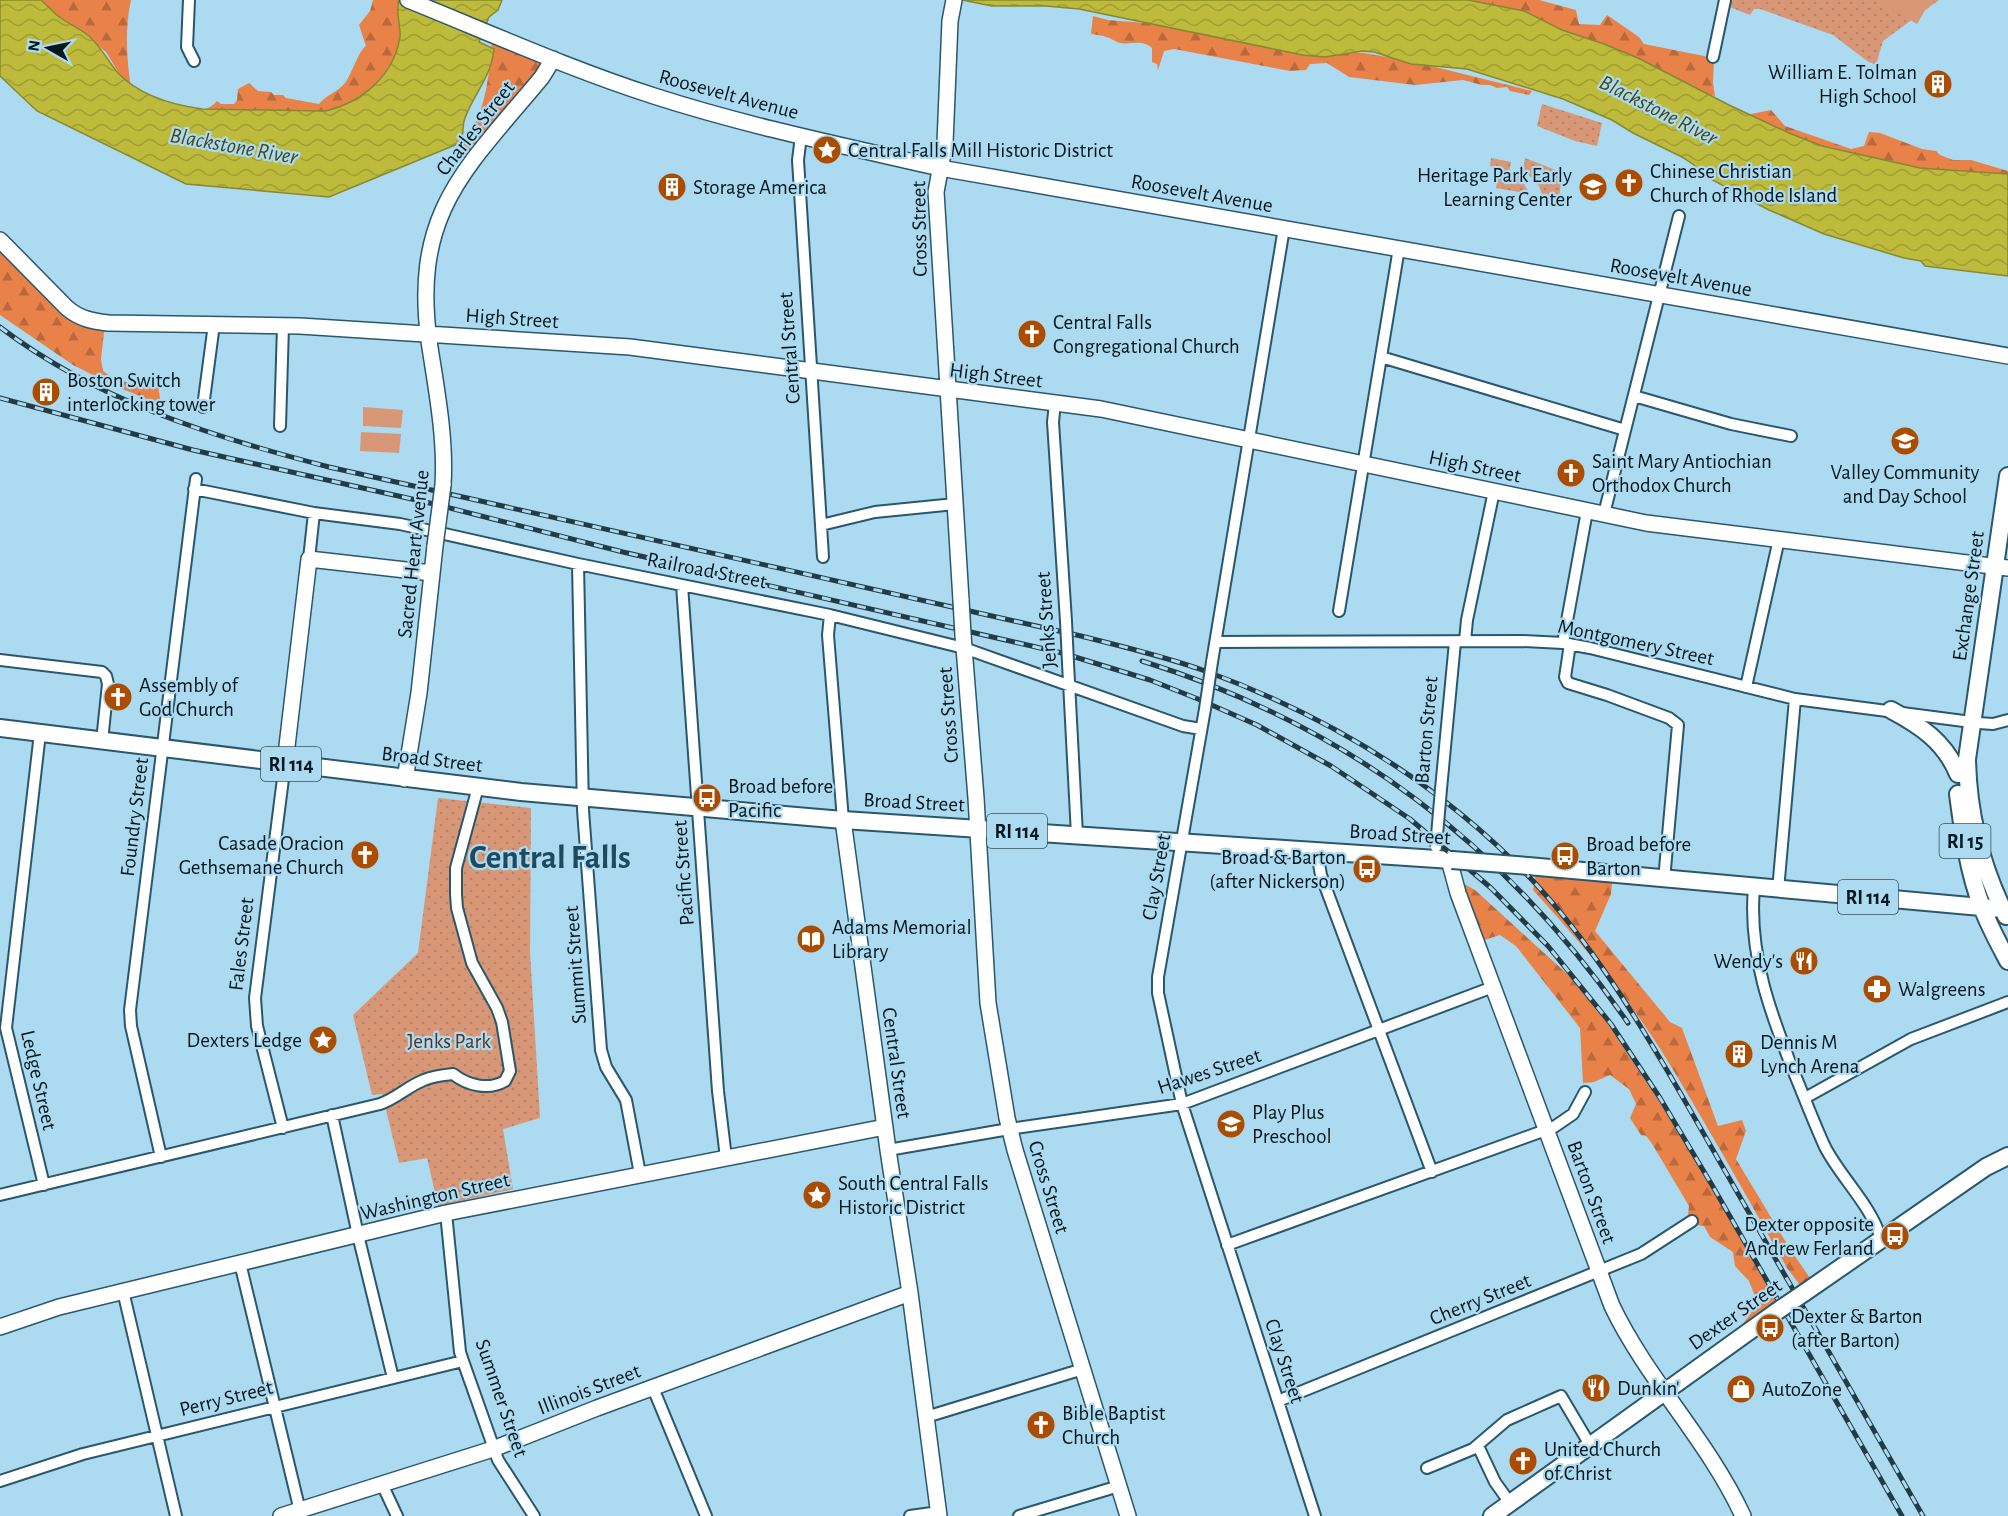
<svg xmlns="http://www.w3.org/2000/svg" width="2008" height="1516" font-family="'Alegreya Sans',sans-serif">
<defs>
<pattern id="forest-firs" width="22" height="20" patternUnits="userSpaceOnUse" patternTransform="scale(1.5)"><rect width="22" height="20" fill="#e88249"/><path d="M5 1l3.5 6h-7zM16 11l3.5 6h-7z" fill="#ba693c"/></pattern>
<pattern id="park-dots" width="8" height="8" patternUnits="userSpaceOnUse" patternTransform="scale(1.5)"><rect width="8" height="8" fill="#d89877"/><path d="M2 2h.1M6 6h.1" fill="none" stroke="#b88266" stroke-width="1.8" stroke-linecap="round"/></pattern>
<pattern id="water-waves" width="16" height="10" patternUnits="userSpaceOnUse" patternTransform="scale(1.5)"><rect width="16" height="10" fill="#bdba3c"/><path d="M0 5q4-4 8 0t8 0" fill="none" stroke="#a19f34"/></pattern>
</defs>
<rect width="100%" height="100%" fill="#abdaf1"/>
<path fill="url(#forest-firs)" d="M26 0H131C124 32 127 63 132 95L106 52 89 38Z
M373 0H418L387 82 360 116 180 112 189 106C200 113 209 110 217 101L221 104H234L237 100 238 89 249 83 258 91 271 92 274 95H283L286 98 319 104C326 95 338 92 345 83 352 73 359 50 366 46L359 25 370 11Z
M1333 0H1539L1576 10 1579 24 1600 25 1607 15 1639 37 1644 44 1714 58 1713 83 1715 96Z
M1093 16 1108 20 1169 25 1276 47 1364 53 1415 62 1532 91 1529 95 1510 91 1507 87 1497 88 1490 85H1482L1463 80 1415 85 1349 77 1327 63 1310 64 1306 70 1290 71 1174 49 1164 51 1158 70 1157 64 1152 62V48C1142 39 1131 45 1120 43 1114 41 1111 38 1106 37 1102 35 1096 35 1091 34Z
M492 42 555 64 483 160 453 155C485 122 488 85 492 42Z
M1771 110 1785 126 1851 149 1864 146 1869 132 1880 133 1922 149 1936 151 1940 155 1953 160H1971L2008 171V187L1837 162 1755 121 1751 114Z
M0 236 73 307 105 323 101 359 103 371 114 379 130 383C139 379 148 373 157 378L161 405 113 385 73 365 0 315Z
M1537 868 1613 875 1611 894 1595 931 1670 1022 1682 1028 1718 1126 1742 1120 1746 1131 1736 1159 1790 1249 1814 1284 1806 1293 1787 1268C1745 1194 1704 1119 1659 1047 1623 991 1578 940 1533 890Z
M1443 872 1475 890 1587 992 1697 1159 1762 1274 1785 1308 1739 1334 1741 1326 1758 1304 1749 1281 1735 1266 1733 1252 1710 1237 1704 1226 1687 1224 1689 1206 1651 1142 1646 1136 1641 1135 1630 1118 1636 1104 1629 1089 1610 1075 1594 1082 1583 1083 1580 1028 1516 946 1500 935 1475 943Z"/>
<path fill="url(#park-dots)" d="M1728 0H1939L1883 41 1876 65 1867 61 1833 35 1760 9H1754L1750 15 1727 6Z
M1542 104 1602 123 1597 146 1575 141 1537 126Z
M1491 158 1511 162 1509 172 1518 174 1530 194 1496 188 1499 168 1490 166Z
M1525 158 1563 173 1557 207 1546 206 1539 186 1523 169Z
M438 798 531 808 530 952 540 1118 503 1129 513 1189 438 1206 427 1158 399 1163 382 1094 372 1095 353 1015 418 953Z"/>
<path fill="#d89877" d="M1876 0H1931L1917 24Z
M363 407 403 410 401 428 363 426Z
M361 432 401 434 399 453 360 451Z"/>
<path fill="url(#water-waves)" stroke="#868933" stroke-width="1.5" d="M0 0H41C47 5 52 11 58 16 68 24 80 28 89 36 101 47 108 61 118 73 139 95 173 105 202 109L325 111C361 103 394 76 400 37 401 24 395 13 399 0H502L498 10 489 17 479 42 494 49C491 78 474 93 465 118 462 126 464 133 461 141L455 145 329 197 186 184 37 111 0 76Z
M962 0H1468L1524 11 1562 30 1604 44 1638 58 1729 105 1789 133 1822 146 1920 168 2008 174V276L1925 266 1921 261 1904 258 1824 234 1769 210 1703 175 1694 165 1682 157 1633 133 1612 120 1563 99 1467 69 1411 64 1374 52 1362 51 1325 57 1303 55 1079 9 1046 6H992Z"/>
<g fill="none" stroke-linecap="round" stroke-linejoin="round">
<g stroke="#2a576a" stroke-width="14">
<path id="street" d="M189 0 187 47 194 61
M1713 57 1725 0
M801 136 798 160 823 557
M1381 357 1625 430
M1634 396 1731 424 1791 436
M1055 403 1053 422 1066 621
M203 407 214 324
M280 426 283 326
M194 489 314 513 400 524 578 564 830 615 964 648 1183 726 1201 729
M1604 514 1679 216
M821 525 875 512 955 504
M309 559 314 513
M578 564 583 810 601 1050 606 1067 626 1100 640 1174
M682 585 718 1091 726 1158
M1339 611 1399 248
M830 615 828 635 843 820
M1465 641 1467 620 1494 491
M1216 642 1522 641 1563 643 1590 648 1795 699 1979 723 1993 724 2008 720
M1563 643 1587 511
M1570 644 1565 677 1568 683 1607 695 1669 718 1678 725 1664 880
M0 660 102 672 106 676 108 684 102 741
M1212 662 1284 228
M1068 663 1077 835
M1746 687 1779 539
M1205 709 1158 977V993L1182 1104 1315 1516
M40 733 6 1028 44 1185
M1441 789 1455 642
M1321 851 1319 864 1321 875 1432 1172
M1754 888C1748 954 1771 1015 1795 1075 1805 1099 1814 1123 1825 1147 1841 1178 1871 1205 1881 1239
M1778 890 1795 699
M1805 1098 1911 1039 2008 1002
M332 1115 358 1235 393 1378
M283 1128 257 1026 255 998 285 763
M888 1150 1009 1129 1182 1104 1493 987
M161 1157 131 1026 130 1010 196 479
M0 1195 380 1104C396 1099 408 1086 424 1080 433 1076 443 1075 453 1074 467 1085 488 1091 505 1081L510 1071 502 1022 497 1008 472 963 457 908 456 894V868L478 787
M446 1213 460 1352 463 1361 498 1460 534 1516
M1227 1245 1554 1127 1573 1114 1585 1092
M240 1263 300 1511
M123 1291 176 1516
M653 1388 706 1516
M1278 1401 1641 1254 1692 1221
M926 1417 1083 1369
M1478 1446 1495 1482 1510 1503
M1427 1468 1473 1449 1507 1420 1561 1396 1590 1445
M0 1481 83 1454 463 1361
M382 1484 397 1516
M910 1516 939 1512
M1019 1516 1119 1486"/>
</g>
<g stroke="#2a576a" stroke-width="18">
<path id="secondary" d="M408 0C490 33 570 69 654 96 747 126 844 146 940 168L2008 356
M954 0 950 21 945 143 936 192 961 600
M0 240 67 308C80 319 92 321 108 323L300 326 630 347 1101 409 1646 523 2008 568
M443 485C446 437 436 388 429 341 412 211 466 169 542 77L553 59
M963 635 976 798 988 1003 1007 1118 1015 1150 1128 1516
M285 763 309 559 432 573
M405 779 419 693 435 546
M843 820 888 1150 910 1293 939 1516
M1449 860 1458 893 1612 1306C1648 1381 1708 1440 1743 1516
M0 1327 59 1307 446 1213 885 1127
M281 1516 493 1449 597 1408 910 1293"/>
</g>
<g stroke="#2a576a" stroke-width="20">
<path id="primary" d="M1891 710C1921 726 1945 742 1958 774
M0 728 521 792 843 820 1452 860
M1958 794C1963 832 1968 871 1982 907 1989 926 1999 944 2008 961
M1528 866 2003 909
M2006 916C1982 868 1968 813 1967 759L2008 476
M1804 1293 1986 1167 2008 1156
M1492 1516 1776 1312"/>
</g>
<use href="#street" stroke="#fff" stroke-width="10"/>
<use href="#secondary" stroke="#fff" stroke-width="15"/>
<use href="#primary" stroke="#fff" stroke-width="16"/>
<g stroke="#233b45" stroke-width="5">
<path id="rail" d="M0 327C97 401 213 437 329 467L1081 636C1124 647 1167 657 1208 672 1330 717 1443 786 1533 881 1591 943 1636 1017 1678 1089L1923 1516
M0 398 193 450 434 504 623 552 1062 653 1150 680 1198 699 1257 725 1331 766 1410 819 1491 888 1548 946 1611 1024 1660 1098 1712 1185 1902 1516
M1142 661C1348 725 1506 846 1628 1023"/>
</g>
<use href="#rail" stroke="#abdaf1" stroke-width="3" stroke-dasharray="9" stroke-linecap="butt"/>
<g stroke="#2a576a" stroke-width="14" stroke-linecap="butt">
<path id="street-bridge" d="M1066 621 1068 663
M1205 709 1212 662
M1436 847 1441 789"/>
</g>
<g stroke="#2a576a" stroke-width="18" stroke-linecap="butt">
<path id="secondary-bridge" d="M435 546 443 485
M961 600 963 635"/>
</g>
<g stroke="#2a576a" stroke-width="20" stroke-linecap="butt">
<path id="primary-bridge" d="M1452 860 1528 866
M1776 1312 1804 1293"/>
</g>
<use href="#street-bridge" stroke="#fff" stroke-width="10"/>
<use href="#secondary-bridge" stroke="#fff" stroke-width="15"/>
<use href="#primary-bridge" stroke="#fff" stroke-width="16"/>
</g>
<defs>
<g id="building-disc" transform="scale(1.5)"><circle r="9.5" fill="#ac4c01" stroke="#abdaf1"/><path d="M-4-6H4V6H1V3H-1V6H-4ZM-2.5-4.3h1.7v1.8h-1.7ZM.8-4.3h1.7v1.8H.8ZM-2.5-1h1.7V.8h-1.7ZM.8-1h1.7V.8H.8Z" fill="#fff"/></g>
<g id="sight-disc" transform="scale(1.5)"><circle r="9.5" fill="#ac4c01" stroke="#abdaf1"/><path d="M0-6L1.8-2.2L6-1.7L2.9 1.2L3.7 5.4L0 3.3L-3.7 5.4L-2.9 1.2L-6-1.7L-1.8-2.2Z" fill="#fff"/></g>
<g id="church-disc" transform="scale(1.5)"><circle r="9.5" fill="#ac4c01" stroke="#abdaf1"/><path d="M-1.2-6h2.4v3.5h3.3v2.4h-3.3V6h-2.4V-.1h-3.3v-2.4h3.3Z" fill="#fff"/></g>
<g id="school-disc" transform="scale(1.5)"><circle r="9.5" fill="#ac4c01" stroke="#abdaf1"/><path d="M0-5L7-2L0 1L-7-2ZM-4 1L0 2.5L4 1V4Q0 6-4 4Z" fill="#fff"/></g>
<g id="bus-disc" transform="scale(1.5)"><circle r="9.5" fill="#ac4c01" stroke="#abdaf1"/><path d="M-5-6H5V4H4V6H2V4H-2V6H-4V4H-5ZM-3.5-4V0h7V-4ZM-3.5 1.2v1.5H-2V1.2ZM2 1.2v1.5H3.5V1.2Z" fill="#fff"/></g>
<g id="library-disc" transform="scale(1.5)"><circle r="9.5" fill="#ac4c01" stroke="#abdaf1"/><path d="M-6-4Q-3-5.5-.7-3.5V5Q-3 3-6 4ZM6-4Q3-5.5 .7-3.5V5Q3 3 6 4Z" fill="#fff"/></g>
<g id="restaurant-disc" transform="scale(1.5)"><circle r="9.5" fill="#ac4c01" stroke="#abdaf1"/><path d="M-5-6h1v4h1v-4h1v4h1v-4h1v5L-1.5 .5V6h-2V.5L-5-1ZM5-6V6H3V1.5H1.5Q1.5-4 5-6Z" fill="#fff"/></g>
<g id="pharmacy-disc" transform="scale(1.5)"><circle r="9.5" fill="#ac4c01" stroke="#abdaf1"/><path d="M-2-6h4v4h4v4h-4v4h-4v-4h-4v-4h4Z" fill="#fff"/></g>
<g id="shop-disc" transform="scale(1.5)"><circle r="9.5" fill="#ac4c01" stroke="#abdaf1"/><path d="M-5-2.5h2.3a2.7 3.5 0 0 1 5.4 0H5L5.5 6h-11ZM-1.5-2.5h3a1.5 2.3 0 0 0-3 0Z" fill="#fff"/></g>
</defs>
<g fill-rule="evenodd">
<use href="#building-disc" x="1938" y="84"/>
<use href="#sight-disc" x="827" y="150"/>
<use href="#church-disc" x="1629" y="183"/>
<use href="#building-disc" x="672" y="187"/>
<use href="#school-disc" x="1593" y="187"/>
<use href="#church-disc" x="1032" y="334"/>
<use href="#building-disc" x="46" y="392"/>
<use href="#school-disc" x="1905" y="441"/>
<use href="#church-disc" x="1571" y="473"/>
<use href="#church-disc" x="118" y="697"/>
<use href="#bus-disc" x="707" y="798"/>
<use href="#church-disc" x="365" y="855"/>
<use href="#bus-disc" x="1565" y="856"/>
<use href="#bus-disc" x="1367" y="869"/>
<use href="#library-disc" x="811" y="939"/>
<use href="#restaurant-disc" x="1804" y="961"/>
<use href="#pharmacy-disc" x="1877" y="989"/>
<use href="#sight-disc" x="323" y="1040"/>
<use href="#building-disc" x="1739" y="1054"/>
<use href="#school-disc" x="1231" y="1124"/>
<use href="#sight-disc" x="817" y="1195"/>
<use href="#bus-disc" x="1895" y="1236"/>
<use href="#bus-disc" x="1770" y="1328"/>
<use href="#restaurant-disc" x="1596" y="1388"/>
<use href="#shop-disc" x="1741" y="1389"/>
<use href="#church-disc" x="1041" y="1425"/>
<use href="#church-disc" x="1523" y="1461"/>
</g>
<g text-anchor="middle" stroke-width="4.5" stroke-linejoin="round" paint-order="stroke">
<g fill="#abdaf1" stroke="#37525d" stroke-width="1.5">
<rect x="261" y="747" width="60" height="34" rx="4.5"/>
<rect x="987" y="814" width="60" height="34" rx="4.5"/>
<rect x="1939.5" y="824" width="51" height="34" rx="4.5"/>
<rect x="1838" y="880" width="60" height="34" rx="4.5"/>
</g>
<g font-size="20" font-weight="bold" fill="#05171e">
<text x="291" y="771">RI 114</text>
<text x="1017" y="838">RI 114</text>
<text x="1965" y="848">RI 15</text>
<text x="1868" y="904">RI 114</text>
</g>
<g font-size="21" fill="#05171e" stroke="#abdaf1" text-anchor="start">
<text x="1917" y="79" text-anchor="end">William E. Tolman<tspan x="1917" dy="24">High School</tspan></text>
<text x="848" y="157">Central Falls Mill Historic District</text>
<text x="1650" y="178">Chinese Christian<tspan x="1650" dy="24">Church of Rhode Island</tspan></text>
<text x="1572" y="182" text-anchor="end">Heritage Park Early<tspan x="1572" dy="24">Learning Center</tspan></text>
<text x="693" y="194">Storage America</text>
<text x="1053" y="329">Central Falls<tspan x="1053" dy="24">Congregational Church</tspan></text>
<text x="67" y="387">Boston Switch<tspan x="67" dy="24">interlocking tower</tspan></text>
<text x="1592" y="468">Saint Mary Antiochian<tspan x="1592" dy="24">Orthodox Church</tspan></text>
<text x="1905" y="479" text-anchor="middle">Valley Community<tspan x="1905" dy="24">and Day School</tspan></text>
<text x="139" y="692">Assembly of<tspan x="139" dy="24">God Church</tspan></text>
<text x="728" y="793">Broad before<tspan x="728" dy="24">Pacific</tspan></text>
<text x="344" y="850" text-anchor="end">Casade Oracion<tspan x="344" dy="24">Gethsemane Church</tspan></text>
<text x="1586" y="851">Broad before<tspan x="1586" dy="24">Barton</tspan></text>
<text x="1346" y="864" text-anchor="end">Broad &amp; Barton<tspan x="1346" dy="24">(after Nickerson)</tspan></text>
<text x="832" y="934">Adams Memorial<tspan x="832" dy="24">Library</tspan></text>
<text x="1783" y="968" text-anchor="end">Wendy's</text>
<text x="1898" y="996">Walgreens</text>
<text x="302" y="1047" text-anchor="end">Dexters Ledge</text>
<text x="1760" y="1049">Dennis M<tspan x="1760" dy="24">Lynch Arena</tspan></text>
<text x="1252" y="1119">Play Plus<tspan x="1252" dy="24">Preschool</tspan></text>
<text x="838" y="1190">South Central Falls<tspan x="838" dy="24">Historic District</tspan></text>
<text x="1874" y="1231" text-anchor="end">Dexter opposite<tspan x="1874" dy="24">Andrew Ferland</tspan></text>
<text x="1791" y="1323">Dexter &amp; Barton<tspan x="1791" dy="24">(after Barton)</tspan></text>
<text x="1617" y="1395">Dunkin'</text>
<text x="1762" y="1396">AutoZone</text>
<text x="1062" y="1420">Bible Baptist<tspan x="1062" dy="24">Church</tspan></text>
<text x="1544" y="1456">United Church<tspan x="1544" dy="24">of Christ</tspan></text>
</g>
<g font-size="21" fill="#05171e" stroke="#abdaf1">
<text transform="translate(729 94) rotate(15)" y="7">Roosevelt Avenue</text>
<text transform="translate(475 128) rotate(-52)" y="7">Charles Street</text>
<text transform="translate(1202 193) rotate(10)" y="7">Roosevelt Avenue</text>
<text transform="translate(919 229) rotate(-91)" y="7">Cross Street</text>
<text transform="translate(1681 277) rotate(10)" y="7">Roosevelt Avenue</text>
<text transform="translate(512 318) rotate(4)" y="7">High Street</text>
<text transform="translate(789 348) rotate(-94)" y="7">Central Street</text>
<text transform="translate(996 375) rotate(7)" y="7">High Street</text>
<text transform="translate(1475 466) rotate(12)" y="7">High Street</text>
<text transform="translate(413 554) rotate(-84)" y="7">Sacred Heart Avenue</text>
<text transform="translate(707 570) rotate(11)" y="7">Railroad Street</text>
<text transform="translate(1968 596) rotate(-82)" y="7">Exchange Street</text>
<text transform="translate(1046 620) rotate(-94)" y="7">Jenks Street</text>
<text transform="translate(1636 642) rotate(12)" y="7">Montgomery Street</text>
<text transform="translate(948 715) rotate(-94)" y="7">Cross Street</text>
<text transform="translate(1426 730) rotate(-85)" y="7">Barton Street</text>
<text transform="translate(432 759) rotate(7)" y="7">Broad Street</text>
<text transform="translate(914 802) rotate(3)" y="7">Broad Street</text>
<text transform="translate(134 817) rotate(-83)" y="7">Foundry Street</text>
<text transform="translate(1400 834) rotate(4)" y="7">Broad Street</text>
<text transform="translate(683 873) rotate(-94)" y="7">Pacific Street</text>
<text transform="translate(1156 877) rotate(-80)" y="7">Clay Street</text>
<text transform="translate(241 944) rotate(-83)" y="7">Fales Street</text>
<text transform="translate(575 965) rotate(-94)" y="7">Summit Street</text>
<text transform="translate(897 1063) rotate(82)" y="7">Central Street</text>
<text transform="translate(1209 1071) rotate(-18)" y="7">Hawes Street</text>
<text transform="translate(39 1080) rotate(77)" y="7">Ledge Street</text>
<text transform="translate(1049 1187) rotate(73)" y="7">Cross Street</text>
<text transform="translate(1592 1192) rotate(70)" y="7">Barton Street</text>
<text transform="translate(435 1196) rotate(-13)" y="7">Washington Street</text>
<text transform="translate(1480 1299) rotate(-22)" y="7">Cherry Street</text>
<text transform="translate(1735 1314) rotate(-35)" y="7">Dexter Street</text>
<text transform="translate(1285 1361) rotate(72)" y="7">Clay Street</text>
<text transform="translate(589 1389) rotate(-21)" y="7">Illinois Street</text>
<text transform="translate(226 1398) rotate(-14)" y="7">Perry Street</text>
<text transform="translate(502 1398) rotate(71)" y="7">Summer Street</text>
</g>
<g font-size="21" fill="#5b311a" stroke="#abdaf1">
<text x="449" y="1048">Jenks Park</text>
</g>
<g font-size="22" font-style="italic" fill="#474614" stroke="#abdaf1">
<text transform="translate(1659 109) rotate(27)" y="8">Blackstone River</text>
<text transform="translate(234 145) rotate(10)" y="8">Blackstone River</text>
</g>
<g font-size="33" font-weight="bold" fill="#1d4a5d" stroke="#abdaf1">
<text x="550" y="868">Central Falls</text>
</g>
</g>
<g transform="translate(48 48) rotate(279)" stroke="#abdaf1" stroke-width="4.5" paint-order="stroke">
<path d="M0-4.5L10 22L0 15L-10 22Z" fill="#05171e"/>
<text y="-9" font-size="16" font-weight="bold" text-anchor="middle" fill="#05171e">N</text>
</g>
</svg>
